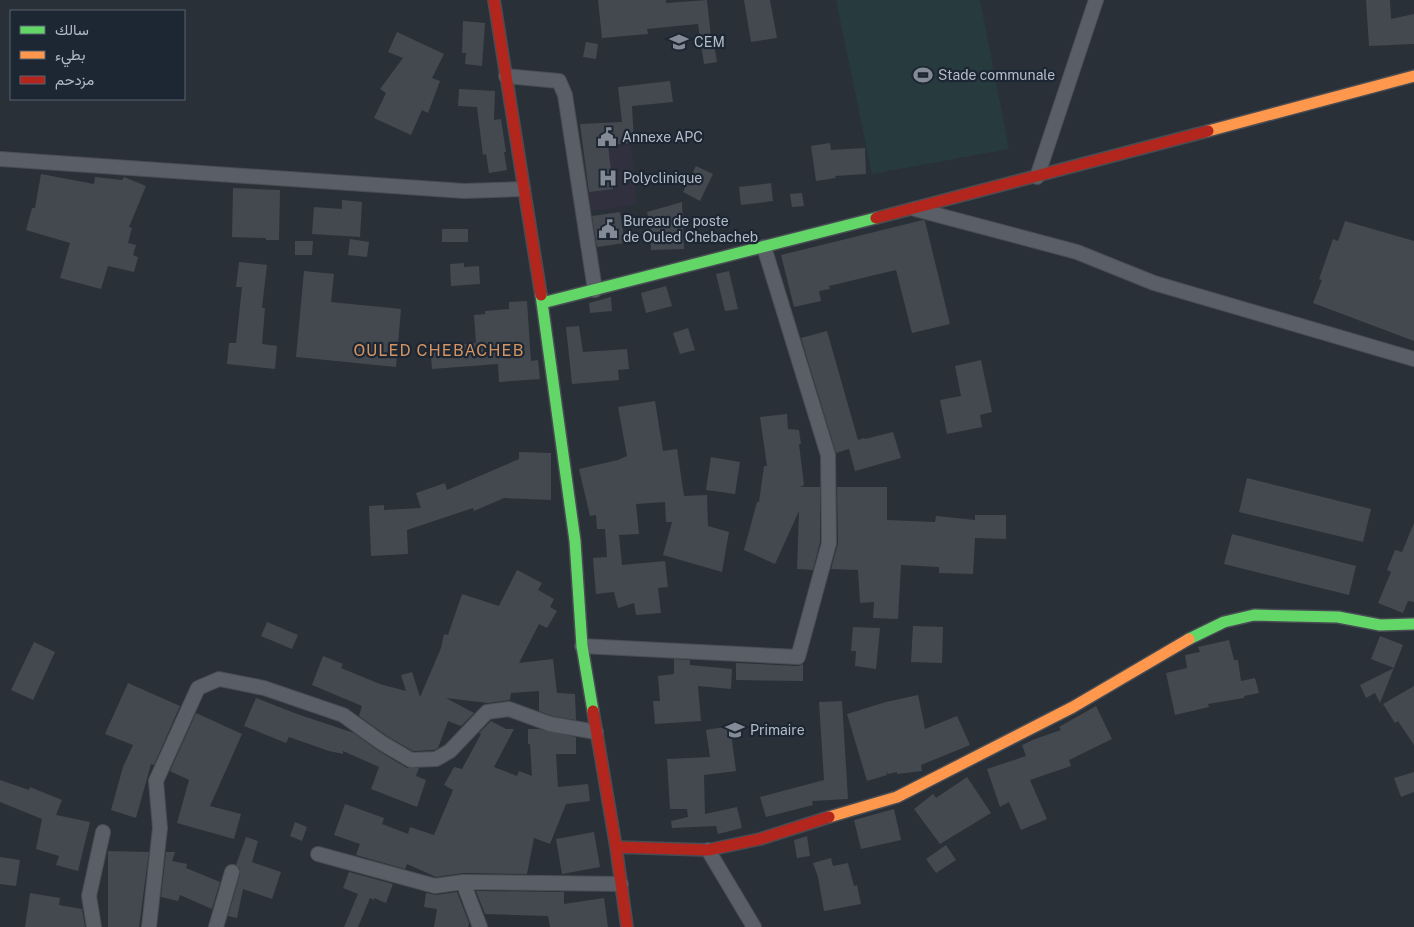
<svg xmlns="http://www.w3.org/2000/svg" width="1414" height="927" font-family="'Public Sans',Vazirmatn,sans-serif">
<rect width="100%" height="100%" fill="#2a3038"/>
<path fill="#31303e" d="M631 145 637 205 584 212 578 151Z"/>
<path fill="#273a3e" d="M836 0H980L1009 149 872 174Z"/>
<path fill="#444950" d="M598 0H666V3L707 0 711 38H713L717 62 704 64 698 24 647 29 648 34 602 38Z
M744 0H770L777 38 751 42Z
M1366 0H1390L1391 19 1414 14V44L1369 46Z
M463 21 485 23 482 66 465 64 466 53H462Z
M397 32 444 54 432 78 440 81 428 113 422 110 411 135 374 118 386 93 380 89 403 58 388 52Z
M586 42 598 44 596 59 583 57Z
M670 81 673 102 632 106 634 143 608 145 613 189 589 192 580 124 622 122 618 87Z
M459 89 495 91 494 120 501 119 506 152H504L507 170 489 173 486 154 483 155 477 107 458 106Z
M830 143 831 150 865 148 866 174 835 176 836 178 816 181 811 146Z
M696 166 713 174 700 201 683 192Z
M41 174 94 184 95 177 122 180 124 177 146 186 129 227 132 228 128 243 136 245 133 255 138 257 134 272 108 266 101 289 60 278 70 243 26 230 32 208H35Z
M771 183 773 201 741 205 739 187Z
M233 188 280 190 279 240H266V238L232 237Z
M802 193 804 206 792 207 790 194Z
M342 200 362 202 360 237 312 234 314 207 342 209Z
M682 202 684 249 651 250 650 224 647 212Z
M620 212 625 243 597 247 592 216Z
M923 220 925 221 950 324 912 333 896 270 829 286 830 289 819 291 821 301 794 307 781 255Z
M1345 221 1414 241V341L1313 303 1322 280 1319 279 1333 239 1338 241Z
M442 229H468V242H442Z
M350 239 369 242 367 257 348 255Z
M295 241H313L312 255H295Z
M239 262 267 265 262 308H265L262 344 277 346 275 369 227 364 229 343H236L242 287H236Z
M464 263V267L479 266 480 284 451 286 450 264Z
M304 271 334 274 331 302 401 309 396 367 296 357Z
M729 271 738 309 725 311 716 274Z
M666 286 672 306 646 313 641 293Z
M611 297 612 311 590 313 589 303Z
M527 301 531 361 538 360 540 379 499 382 498 364 432 369 430 347 476 343 474 315 485 314V311L509 309V302Z
M579 326 583 352 627 349 629 369 618 370 619 380 572 384 566 327Z
M688 328 695 350 680 354 673 333Z
M827 331 858 440 864 438 865 439 893 432 901 458 855 471 849 449 836 453 801 338Z
M981 360 992 412 980 415 982 427 947 434 940 400 961 396 955 366Z
M655 401 663 451 677 449 684 496 707 495 708 526 729 532 722 572 663 555 672 522H666L665 502 636 504 639 534 619 535 622 565 665 561 668 587 658 588 661 613 636 615 634 603 618 608 614 592 596 594 593 558 607 557 605 529H597L596 515 590 516 579 469 618 460 627 456 618 407Z
M787 414 788 429 799 430 801 444H799L804 485 800 487H820V542L813 570 797 569 799 511 775 564 744 550 757 502H759L764 466H767L760 417Z
M519 452 551 453V500L504 498 474 511 473 508 407 530 408 554 371 556 369 506 384 505V510L421 508 416 493 445 483 447 490 519 459Z
M711 457 740 462 735 494 706 490Z
M1247 478 1371 509 1363 542 1239 512Z
M837 487H887V520L935 522 936 516 975 520V515H1006V539L975 538 973 574 939 573V567L901 565 898 619 873 618 874 602 860 603 858 570 831 569 838 543Z
M1414 523V602L1408 601 1403 613 1378 603 1391 572 1387 570 1395 550 1402 552Z
M1232 534 1356 566 1349 595 1224 564Z
M517 570 542 583 538 590 554 599 550 607 557 611 547 628 539 624 519 663 553 659 557 693 575 694 576 720 552 716 539 711V691L511 693 510 700 488 703 446 698 474 713 461 726 448 721 438 748 434 750 413 751 387 736 359 716 362 706 312 685 323 656 343 664 341 668 380 684 406 691 401 675 412 672 420 697 441 648 444 634 448 635 462 594 499 606Z
M267 622 298 635 292 649 261 636Z
M913 626 943 627 942 663 911 662Z
M853 627 880 628 876 669 855 666 856 651H851Z
M1380 636 1403 645 1380 703 1375 693 1366 698 1360 685 1394 668 1371 659Z
M1229 640 1234 660H1238L1241 681 1255 678 1259 693 1244 696V698L1208 704 1209 707 1175 715 1166 673 1187 668 1185 655 1200 652 1198 647Z
M34 642 55 652 33 700 11 690Z
M674 659 690 660V665L732 669 731 689 698 686 701 721 655 724 653 701H660L658 676 674 674Z
M736 663 798 666 803 664V681L736 680Z
M128 683 180 706 154 765 151 764 136 818 111 810 123 767 133 745 105 734Z
M1414 686V745L1398 721 1395 723 1383 704Z
M918 695 925 729 957 716 970 745 921 765 922 771 897 774V772L888 774 886 771 887 775 867 781 847 714 886 702Z
M256 698 297 714 354 733 377 750 407 768H419L416 776 426 780 417 807 371 789 379 767 343 751V754L329 751 289 737 286 743 244 726Z
M842 701 848 799 812 801 813 805 766 817 760 797 824 780 819 702Z
M1096 706 1112 739 1069 760 1071 766 1030 780 1047 819 1021 830 1009 802 1000 807 987 769 1026 756 1022 745 1035 739 1061 730 1059 727Z
M196 713 242 734 210 806 241 814 234 839 177 823 189 780 170 771Z
M491 721 506 729H514L494 767 517 776 519 771 532 776 530 744H528V729H539L576 737V754H556L558 787 588 784 590 801 566 804 550 844 534 838 527 874 463 873 436 877 407 864 405 869 356 855 360 844 334 835 345 804 384 818 382 824 408 834 410 827 434 835 453 790 444 785 454 767 462 769 481 734 479 733Z
M730 726 736 771 704 775 705 814 737 807 742 828 718 834 716 826 672 828 671 821 688 817 687 809H670L667 759 710 757 706 730Z
M1414 772V792L1401 797 1394 778Z
M967 777 991 813 940 844 914 809 933 794 936 798Z
M0 780 29 790 30 787 62 800 56 815 90 822 78 871 56 865 59 856 36 849 42 819 0 802Z
M894 809 901 840 861 849 854 820Z
M295 822 307 827 302 841 290 836Z
M594 832 600 867 562 874 556 839Z
M807 836 810 856 797 858 794 840Z
M246 837 258 841 252 862 281 872 272 899 243 889 237 918 228 916 240 874V869L236 865Z
M946 845 956 860 936 873 926 859Z
M108 851 149 852 139 927H108Z
M166 852H175L172 861 187 864 186 868 220 882 212 909 180 895 178 901 161 897Z
M0 857 20 860 16 886 0 884Z
M831 858 833 866 848 863 854 886 857 885 861 904 824 911 818 877 813 863Z
M349 872 393 884 386 903 374 898V900L370 898 358 927H344L358 894 343 888Z
M476 891 564 892V904L604 898 608 927H550L548 916 485 914Z
M457 892 469 923 468 927H434L437 909 424 907 426 893 436 895Z
M30 893 60 898 59 905 82 909 85 927H25Z"/>
<g fill="none" stroke-linecap="round" stroke-linejoin="round">
<g stroke="#484c53" stroke-width="16">
<path id="street" d="M506 76 559 81 565 95 595 290
M0 159 464 191 523 189
M1037 177 1096 0
M915 209 1077 252 1154 283 1414 359
M582 646 798 657 829 543 828 455 764 247
M708 850 754 927
M318 854 435 886 463 882
M94 927 89 896 103 832
M149 927 160 828 156 781 198 688 219 679 264 688 343 715 382 743 411 760 436 759 450 751 487 712 509 709 550 724 596 732
M216 927 232 872
M480 927 463 882 621 884"/>
</g>
<g stroke="#484c53" stroke-width="14">
<path id="fast" d="M541 295 575 541 582 646 593 711
M542 303 876 218
M1189 639 1224 622 1254 615 1338 617 1380 625 1414 624"/>
</g>
<g stroke="#484c53" stroke-width="14">
<path id="slow" d="M1208 131 1414 76
M829 817 897 797 1073 707 1189 639"/>
</g>
<g stroke="#484c53" stroke-width="14">
<path id="jam" d="M494 0 541 295
M876 218 1208 131
M593 711 616 847 627 927
M616 847 708 850 760 839 829 817"/>
</g>
<use href="#street" stroke="#5a5e66" stroke-width="14"/>
<use href="#fast" stroke="#63d668" stroke-width="11"/>
<use href="#slow" stroke="#ff974d" stroke-width="11"/>
<use href="#jam" stroke="#b3261e" stroke-width="11"/>
</g>
<defs>
<g id="school-bare" transform="scale(1.5)"><path d="M0-5L7-2L0 1L-7-2ZM-4 1L0 2.5L4 1V4Q0 6-4 4Z" fill="#848b96" stroke="#1d2633" stroke-width="2.5" paint-order="stroke"/></g>
<g id="stadium-bare" transform="scale(1.5)"><path d="M0-5a6.5 5 0 1 0 0 10a6.5 5 0 1 0 0-10ZM-3.5-1.8h7v3.6h-7Z" fill="#848b96" stroke="#1d2633" stroke-width="2.5" paint-order="stroke"/></g>
<g id="civic-bare" transform="scale(1.5)"><path d="M-.6-6.5H3V-4.5H.6V-3L4-1V1h2V6H-6V1h2V-1L-.6-3ZM-1.2 2.5V6h2.4V2.5Z" fill="#848b96" stroke="#1d2633" stroke-width="2.5" paint-order="stroke"/></g>
<g id="hospital-bare" transform="scale(1.5)"><path d="M-5-5h3v3.5h4V-5h3V5h-3V1.5h-4V5h-3Z" fill="#848b96" stroke="#1d2633" stroke-width="2.5" paint-order="stroke"/></g>
</defs>
<g fill-rule="evenodd">
<use href="#school-bare" x="679" y="42"/>
<use href="#stadium-bare" x="923" y="75"/>
<use href="#civic-bare" x="607" y="137"/>
<use href="#hospital-bare" x="608" y="178"/>
<use href="#civic-bare" x="608" y="229"/>
<use href="#school-bare" x="735" y="730"/>
</g>
<g text-anchor="middle" stroke-width="4.5" stroke-linejoin="round" paint-order="stroke">
<g font-size="14" fill="#b4bcc9" stroke="#1d2633" text-anchor="start">
<text x="694" y="47">CEM</text>
<text x="938" y="80">Stade communale</text>
<text x="622" y="142">Annexe APC</text>
<text x="623" y="183">Polyclinique</text>
<text x="623" y="226">Bureau de poste<tspan x="623" dy="16">de Ouled Chebacheb</tspan></text>
<text x="750" y="735">Primaire</text>
</g>
<g font-size="16" letter-spacing="1" fill="#d59563" stroke="#1d2633">
<text x="439" y="356">OULED CHEBACHEB</text>
</g>
</g>
<rect x="10" y="10" width="175" height="90" fill="#1d2633" stroke="#59626f"/>
<rect x="20" y="26" width="25" height="8" fill="#63d668" stroke="#59626f"/>
<text x="55" y="35" font-size="15" fill="#b4bcc9">سالك</text>
<rect x="20" y="51" width="25" height="8" fill="#ff974d" stroke="#59626f"/>
<text x="55" y="60" font-size="15" fill="#b4bcc9">بطيء</text>
<rect x="20" y="76" width="25" height="8" fill="#b3261e" stroke="#59626f"/>
<text x="55" y="85" font-size="15" fill="#b4bcc9">مزدحم</text>
</svg>
